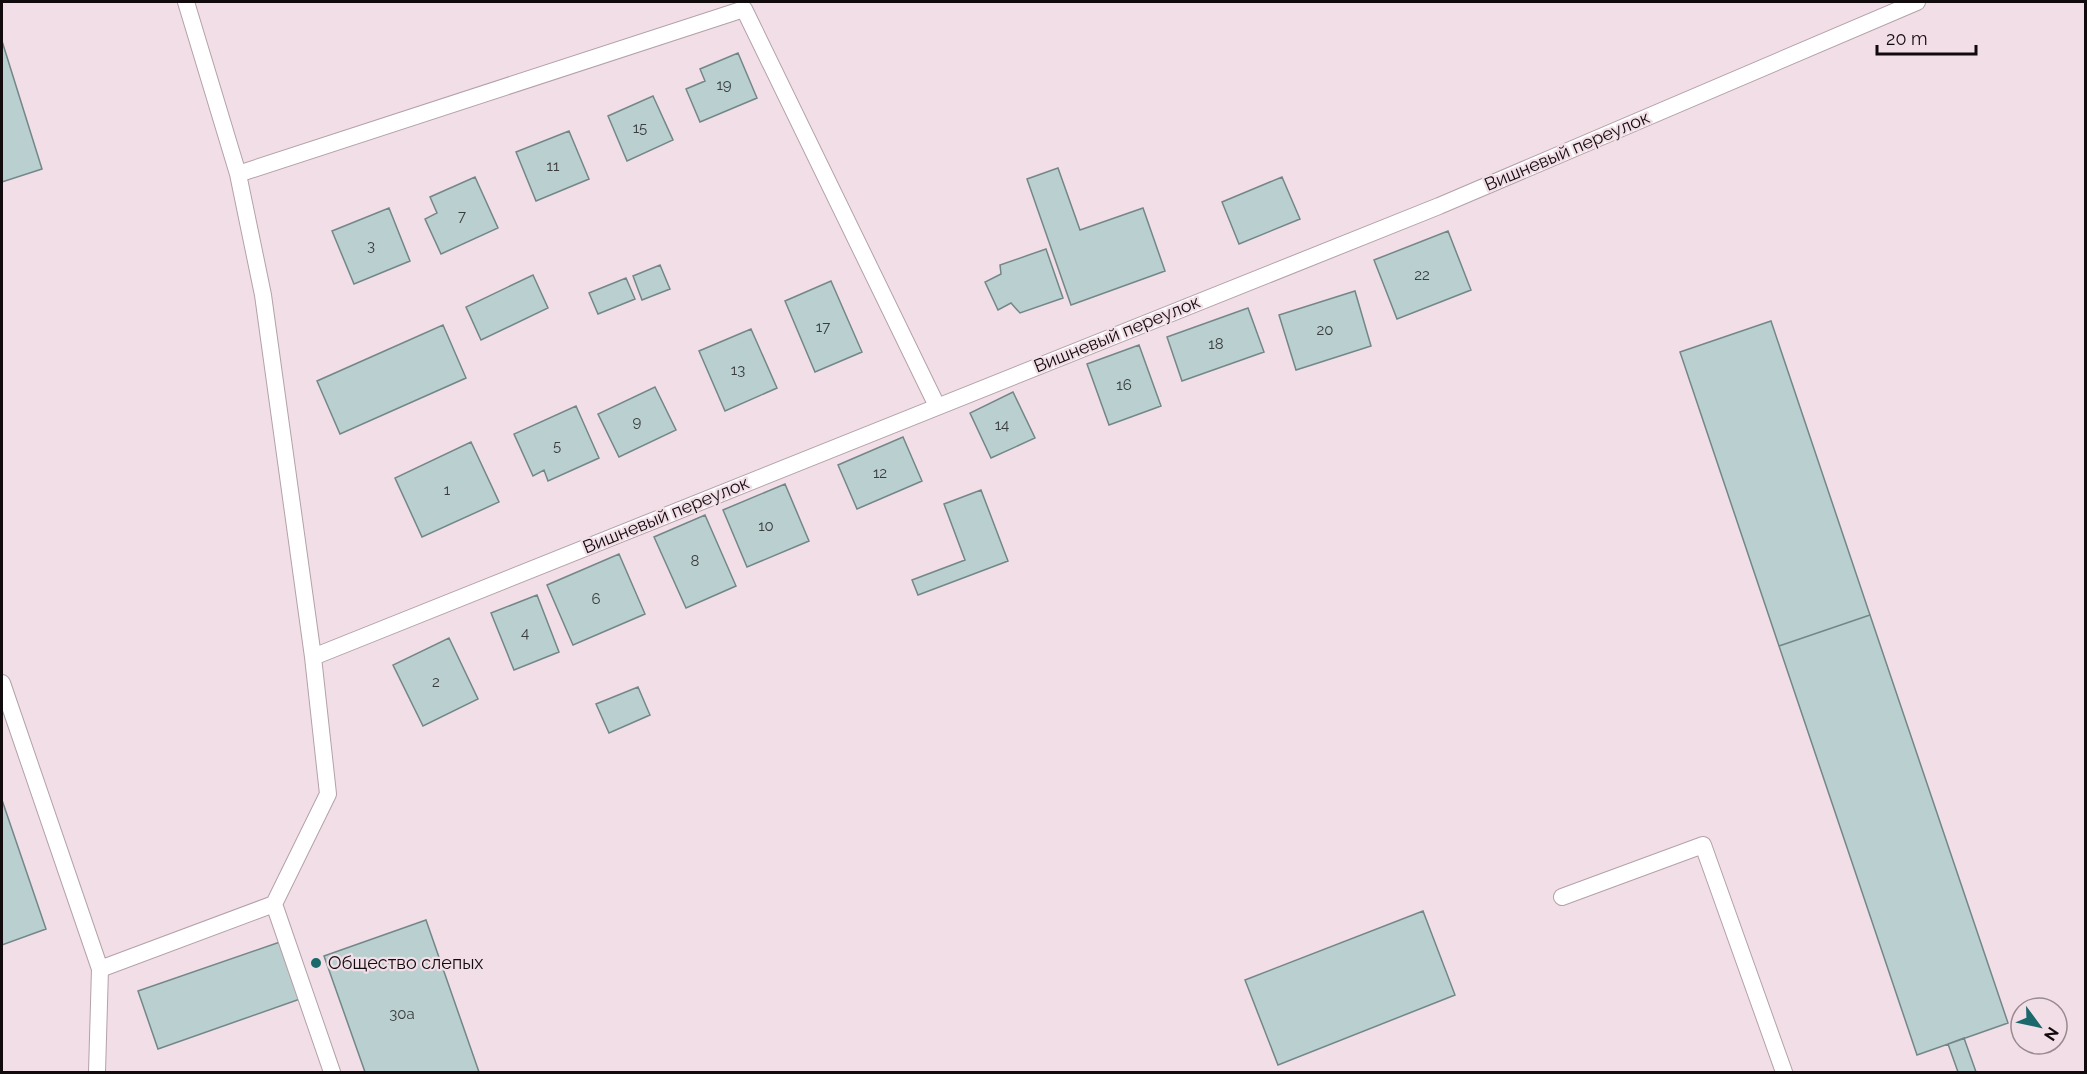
<svg xmlns="http://www.w3.org/2000/svg" width="2087" height="1074" font-family="Raleway,sans-serif">
<rect width="100%" height="100%" fill="#f2dee6"/>
<path fill="#b9cfd0" stroke="#738788" stroke-width="1.5" d="M2 41 42 169 2 182Z
M738 53 757 98 700 122 686 89 705 81 700 69Z
M653 96 673 140 627 161 608 116Z
M569 131 589 179 536 201 516 152Z
M1058 168 1080 230 1143 208 1165 271 1071 305 1027 179Z
M475 177 498 228 441 254 425 219 437 213 430 197Z
M1282 177 1300 219 1239 244 1222 202Z
M389 208 410 261 354 284 332 231Z
M1448 231 1471 290 1397 319 1374 260Z
M1046 249 1063 298 1020 313 1011 303 998 310 985 282 1001 274 1000 265Z
M660 265 670 289 642 300 633 276Z
M533 275 548 308 481 340 466 307Z
M626 278 635 299 598 314 589 293Z
M831 281 862 352 815 372 785 301Z
M1355 291 1371 346 1296 370 1279 315Z
M1248 308 1264 352 1182 381 1167 337Z
M1771 321 1870 615 1779 646 1680 352Z
M443 325 466 378 340 434 317 381Z
M751 329 777 388 725 411 699 351Z
M1139 345 1161 406 1109 425 1087 364Z
M655 387 676 430 619 457 598 414Z
M1013 392 1035 438 991 458 970 413Z
M576 406 599 458 548 481 544 470 533 476 514 434Z
M903 437 922 481 857 509 838 465Z
M471 442 499 502 422 537 395 478Z
M785 484 809 541 747 567 723 510Z
M981 490 1008 561 918 595 912 580 965 560 944 504Z
M705 515 736 586 686 608 654 537Z
M619 554 645 614 573 645 547 585Z
M537 595 559 652 514 670 491 613Z
M1870 615 2008 1023 1917 1055 1779 646Z
M449 638 478 699 423 726 393 665Z
M638 687 650 715 609 733 596 704Z
M2 800 46 929 2 945Z
M1423 911 1455 995 1278 1065 1245 980Z
M426 920 479 1072H365L324 956Z
M280 942 300 999 158 1049 138 991Z
M1964 1038 1976 1072H1958L1948 1044Z"/>
<g fill="none" stroke-linecap="round" stroke-linejoin="round">
<g stroke="#b4a1a9" stroke-width="18">
<path id="lane" d="M186 2 238 174 263 295 313 657 328 794 274 904 332 1072
M238 174 744 9 937 406
M313 657 1439 206 1917 2
M2 683 100 969 274 904
M1562 897 1703 845 1784 1072
M97 1072 100 969"/>
</g>
<use href="#lane" stroke="#fff" stroke-width="16"/>
</g>
<circle fill="#1a686b" stroke="#f2dee6" stroke-width="2" cx="316" cy="963" r="6"/>
<g text-anchor="middle" stroke-width="4.5" stroke-linejoin="round" paint-order="stroke">
<g font-size="15" fill="#3b3c3e">
<text x="724" y="90">19</text>
<text x="640" y="133">15</text>
<text x="553" y="171">11</text>
<text x="462" y="221">7</text>
<text x="371" y="251">3</text>
<text x="1422" y="280">22</text>
<text x="823" y="332">17</text>
<text x="1325" y="335">20</text>
<text x="1216" y="349">18</text>
<text x="738" y="375">13</text>
<text x="1124" y="390">16</text>
<text x="637" y="427">9</text>
<text x="1002" y="430">14</text>
<text x="557" y="451">5</text>
<text x="880" y="478">12</text>
<text x="447" y="495">1</text>
<text x="766" y="531">10</text>
<text x="695" y="566">8</text>
<text x="596" y="604">6</text>
<text x="525" y="638">4</text>
<text x="436" y="687">2</text>
<text x="402" y="1019">30а</text>
</g>
<g font-size="18" fill="#110b0d" stroke="#f2dee6">
<text transform="translate(1567 151) rotate(-23)" y="6">Вишневый переулок</text>
<text transform="translate(1117 334) rotate(-22)" y="6">Вишневый переулок</text>
<text transform="translate(666 515) rotate(-22)" y="6">Вишневый переулок</text>
</g>
<g font-size="18" fill="#110b0d" stroke="#f2dee6" text-anchor="start">
<text x="328" y="969">Общество слепых</text>
</g>
</g>
<rect width="2087" height="1074" fill="none" stroke="#110b0d" stroke-width="6"/>
<g transform="translate(2039 1026) rotate(123)"><circle r="28" fill="#f2dee6" stroke="#988a8f" stroke-width="1.5"/>
<path d="M0-4.5L10 22L0 15L-10 22Z" fill="#1a686b"/>
<text y="-9" font-size="16" font-weight="bold" text-anchor="middle" fill="#110b0d">N</text>
</g>
<path d="M1877 45v9h99v-9" fill="none" stroke="#110b0d" stroke-width="3"/>
<text x="1886" y="45" font-size="18" fill="#110b0d" stroke="#f2dee6" stroke-width="4.5" paint-order="stroke">20 m</text>
</svg>
